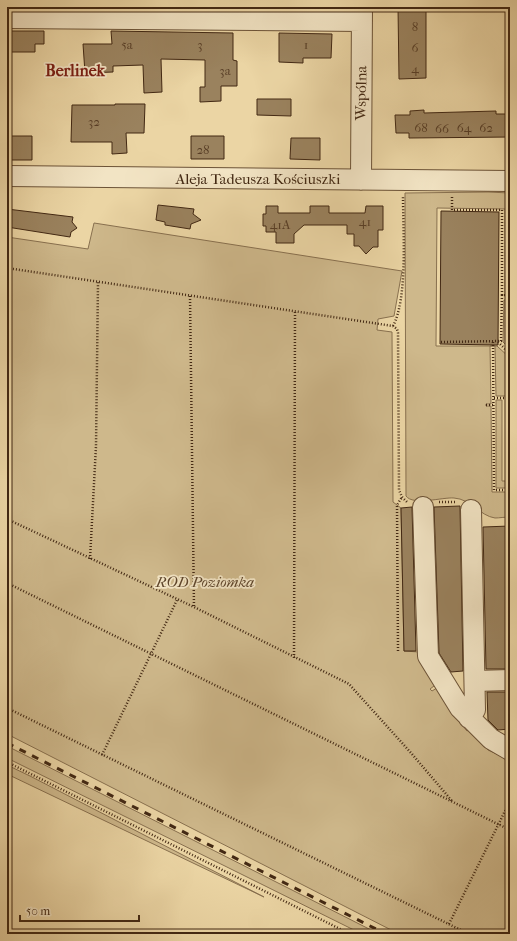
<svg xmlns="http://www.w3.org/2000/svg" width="517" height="941" font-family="'IM FELL French Canon',serif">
<rect width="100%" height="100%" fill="#ebd5a4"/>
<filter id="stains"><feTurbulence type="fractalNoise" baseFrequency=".005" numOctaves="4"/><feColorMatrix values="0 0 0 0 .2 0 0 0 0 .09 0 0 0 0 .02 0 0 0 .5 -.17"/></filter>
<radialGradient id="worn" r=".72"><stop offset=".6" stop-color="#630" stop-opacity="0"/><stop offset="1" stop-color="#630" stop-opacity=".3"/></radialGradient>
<path fill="#ceb88b" stroke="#88704f" d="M488 192 510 193V293H505V209L437 208 436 346H497L510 358V396H496L495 346H490L491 404H486V406H491L492 492H510V517C505 517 499 518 495 518 480 516 471 499 454 498 443 497 413 506 406 496L405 193Z
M94 223 402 271 394 316 378 319 377 330 392 332 393 502 401 508 404 651 419 652 438 683 430 689 432 691 440 686 459 717 457 719 467 731 470 729 488 750 510 760V934H399L7 734V237L88 249Z
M504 300H510V349L503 342Z
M496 400H502V481H510V488H496Z
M7 746 379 934H362L7 758Z
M7 765 30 776 264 897 7 774Z"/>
<path fill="#9a825e" stroke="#422813" d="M398 7H426V78L399 79Z
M7 31H44V44H35V52H7Z
M111 31 233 33V60L237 61V86H221V101L200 102V87H205V60L161 59 162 92 144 93 143 65 113 66V72L85 73 83 44H112Z
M279 33 332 34 331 58H303V63L279 62Z
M257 99H291V116L257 115Z
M115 104H145L144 133H126L127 153 112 154V142H71L72 105H115Z
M424 110V113L496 111V114H510V137L409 138V133H396L395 115H410V111Z
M7 136H32V160H7Z
M191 136H224V159H191Z
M291 138H320V160L290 159Z
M158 205 194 209 193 214 201 220 191 224 190 229 165 225V222L156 220Z
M266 206H278V213H310V206H329V213H365L366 206H383V230H378V247H373L366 254 359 246H354V234H347V225H304L294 234V243H276V232H266V226H263V214H266Z
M7 209 73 217 72 222 77 228 71 232 70 237 7 227Z
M441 211 499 212 498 345 440 344Z
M460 506 463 671 451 672 439 653 434 507Z
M412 507 416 651H404L401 508Z
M510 526V669H486L483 527Z
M487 692H510V729L498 730 488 720Z"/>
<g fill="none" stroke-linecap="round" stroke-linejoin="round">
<g stroke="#6c5337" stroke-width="22">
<path id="minor" d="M7 18 362 21
M7 176 510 181
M361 180 362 7
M423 507 428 656 460 708 491 739 510 750
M475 681 510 680
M469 718 475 710 471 510"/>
</g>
<path stroke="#422813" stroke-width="2.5" stroke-dasharray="1 2" stroke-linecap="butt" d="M452 197V210H502V295H510
M7 268 393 326 397 329 398 333 399 490 402 497 407 502
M190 296 194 607
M393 326C408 298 403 230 403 196
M441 342 501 341 502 295
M493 342 494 490H510
M498 342 510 354
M494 398H510
M486 405H494
M439 502H456
M7 519 194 607 349 684 412 754 452 801
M90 559 96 446 98 282
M7 583 510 830
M398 651 397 505 402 497
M294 658 295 312
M7 708 469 934
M102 755 177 600
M7 762 350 934
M449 924 510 801"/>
<use href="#minor" stroke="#f2e4c4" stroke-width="20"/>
<path stroke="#422813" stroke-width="3" stroke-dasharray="7 7" stroke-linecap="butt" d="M7 743 386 934"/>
</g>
<g text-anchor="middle" stroke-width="3.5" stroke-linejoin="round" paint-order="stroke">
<g font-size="13" fill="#583e26">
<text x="415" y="31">8</text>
<text x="127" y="49">5a</text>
<text x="200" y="49">3</text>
<text x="306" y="49">1</text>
<text x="415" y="52">6</text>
<text x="415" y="73">4</text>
<text x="225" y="75">3a</text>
<text x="94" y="126">32</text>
<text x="421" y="132">68</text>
<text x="464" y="132">64</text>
<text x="486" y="132">62</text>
<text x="442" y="133">66</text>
<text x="203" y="154">28</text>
<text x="365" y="226">41</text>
<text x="280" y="229">41A</text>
</g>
<g font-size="15" fill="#422813" stroke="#f2e4c4">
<text transform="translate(361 93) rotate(-89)" y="5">Wspólna</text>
<text x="258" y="184">Aleja Tadeusza Kościuszki</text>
</g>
<g font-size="15" font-style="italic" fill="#5e452b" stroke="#f2e4c4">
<text x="205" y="587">ROD Poziomka</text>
</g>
<g font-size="16" font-weight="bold" fill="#7a1f14" stroke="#f2e4c4">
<text x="75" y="76">Berlinek</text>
</g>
</g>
<rect width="517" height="941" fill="none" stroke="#ebd5a4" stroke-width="24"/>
<rect x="8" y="8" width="501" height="925" fill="none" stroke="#422813" stroke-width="2"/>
<rect x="12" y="12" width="493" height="917" fill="none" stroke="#422813"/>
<path d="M20 915v6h119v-6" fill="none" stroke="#422813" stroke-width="2"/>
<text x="26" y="915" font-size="12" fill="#422813" stroke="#f2e4c4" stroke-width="3" paint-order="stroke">50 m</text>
<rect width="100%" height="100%" filter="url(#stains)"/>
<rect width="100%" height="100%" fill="url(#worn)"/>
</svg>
